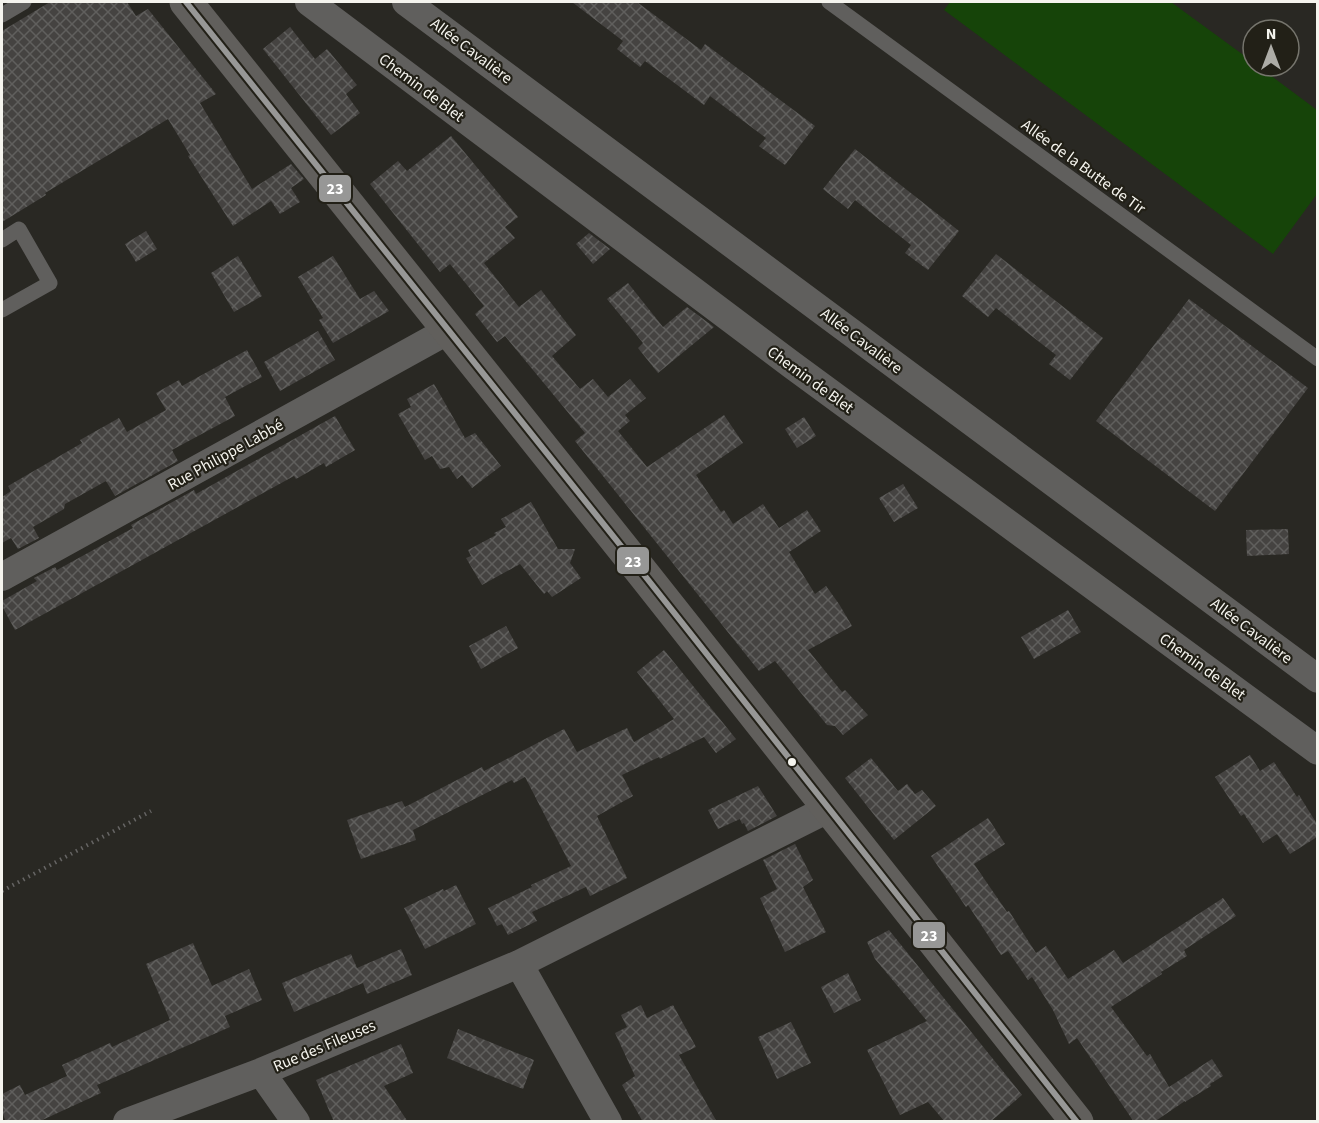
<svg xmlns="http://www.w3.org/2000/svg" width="1319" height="1123" font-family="'Source Sans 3',sans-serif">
<defs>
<pattern id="building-cross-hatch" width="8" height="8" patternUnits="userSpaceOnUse" patternTransform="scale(1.5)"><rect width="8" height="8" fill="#454341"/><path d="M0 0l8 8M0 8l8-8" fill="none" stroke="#605f5d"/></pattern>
</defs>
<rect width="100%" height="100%" fill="#292823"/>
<path fill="#164409" d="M950 2H1171L1253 62V66H1258L1317 110V194L1273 254 944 10Z"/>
<path fill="url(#building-cross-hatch)" d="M50 2H127L136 16 148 9 216 94 200 103 252 189 291 164 304 179 291 188 300 202 280 214 271 201 233 226 188 156 190 155 168 119 45 193 46 195 2 222V31Z
M572 2H637L701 50 705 44 815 126 785 165 759 146 766 138 710 96 704 105 645 61 640 67 617 49 623 41Z
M290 27 315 59 327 49 357 85 346 94 360 113 331 135 263 49Z
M451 136 518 217 505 227 515 238 484 263 519 307 541 290 576 335 552 356 580 389 593 379 608 397 630 379 646 398 625 415 630 421 618 431 647 467 724 415 743 443 696 475 721 512 724 510 733 524 763 504 779 528 807 510 821 531 789 552 815 594 826 586 839 604 852 626 808 650 842 692 845 690 868 715 843 735 835 726 827 725 775 661 759 671 575 441 585 433 505 336 497 342 475 314 484 306 450 264 440 272 370 184 398 161 407 171Z
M855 149 959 231 928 270 905 253 911 245 855 200 848 209 823 189Z
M146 231 157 249 136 262 125 244Z
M589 233 610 249 593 264 576 244Z
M996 254 1103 338 1070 380 1049 364 1056 355 996 308 988 317 962 296Z
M238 256 262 296 234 312 211 273Z
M333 256 360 299 374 291 389 311 333 343 319 320 323 318 298 277Z
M628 283 663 327 687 307 714 327 658 373 638 348 643 343 607 299Z
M1189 299 1308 388 1215 511 1096 421Z
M318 331 335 360 280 391 264 362Z
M247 350 262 377 225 397 235 416 172 450 178 461 115 496 106 481 65 504 64 509 33 527 39 538 18 549 11 538 2 543V497L11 491 8 486 82 443 80 440 119 418 127 432 166 410 156 393 179 380 182 386Z
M434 384 465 438 475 433 501 466 472 488 462 475 457 479 449 467 440 469 432 456 425 460 398 414 411 407 407 399Z
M335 416 355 450 326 467 324 463 296 479 294 476 15 630 2 606V601L37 581 34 578 55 567 57 570 133 528 131 525 194 490 196 494Z
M804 417 816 436 797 448 785 429Z
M903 484 918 508 894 522 879 498Z
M531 502 558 549H575L570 563 581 578 552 597 547 591 544 594 520 564 482 585 466 558 471 556 468 550 496 535 494 533 506 527 501 519Z
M1288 529 1289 554 1247 556 1246 530Z
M1068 610 1081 632 1034 659 1021 637Z
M506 626 518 648 481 669 469 646Z
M664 650 736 739 716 753 704 737 660 759 659 757 622 775 633 796 597 816 627 878 590 896 586 887 532 912 537 921 508 935 502 924 497 926 488 908 532 887 531 885 571 866 525 777 514 783 512 780 413 830 416 840 361 859 347 820 402 801 405 807 482 767 484 771 564 729 577 752 627 728 634 742 674 719 637 672Z
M1250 755 1260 771 1274 762 1297 797 1299 795 1317 824V837L1290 854 1277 834 1263 843 1244 814 1241 816 1215 777Z
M871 758 898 791 907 784 915 794 922 790 936 806 894 840 845 778Z
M758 786 777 816 748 831 744 823 742 824 740 819 718 829 708 810Z
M988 818 1005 844 974 864 1007 912 1009 911 1036 953 1046 946 1068 979 1114 950 1123 963 1223 898 1236 916 1184 950 1187 956 1161 972 1162 974 1111 1007 1147 1056 1150 1054 1169 1087 1212 1059 1223 1076 1210 1084 1211 1086 1185 1102V1101L1154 1122H1134L1077 1038 1069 1044 1053 1010 1032 977 1028 980 1008 951 1001 955 968 905 966 907 931 856Z
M795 844 813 880 803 887 826 932 785 952 760 898 777 889 763 860Z
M456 885 476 924 425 949 404 908 443 889 444 891Z
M889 930 1022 1095 990 1122H945L928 1102 900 1115 867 1050 927 1021 875 959 867 942Z
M193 943 212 986 249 969 262 1000 225 1016 230 1027 97 1085 101 1093 38 1122H6L2 1112V1094L20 1085 25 1095 67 1076 62 1065 110 1043 112 1047 170 1020 146 964Z
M401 949 412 975 367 994 363 983 294 1012 282 983 351 954 357 968Z
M848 973 861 1000 834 1013 821 987Z
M641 1005 647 1018 673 1005 696 1047 679 1055 717 1122H643L622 1085 635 1076 615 1033 627 1027 621 1015Z
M791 1022 811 1063 777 1079 758 1037Z
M458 1029 534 1060 523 1089 447 1058Z
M401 1044 413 1073 384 1086 408 1122H334L316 1080Z"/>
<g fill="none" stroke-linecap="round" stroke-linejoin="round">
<path stroke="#666564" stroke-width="4" stroke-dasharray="1.5 4.5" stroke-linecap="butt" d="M2 891 151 811"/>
<path stroke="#605f5d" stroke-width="15" d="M829 2 1318 359
M2 15 24 2
M2 240 19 229 50 283 2 310"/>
<path stroke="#605f5d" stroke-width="28" d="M309 2 792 365 1318 751
M406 2 1318 679
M2 577 449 330
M519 964 608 1122
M261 1072 296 1122
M127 1122 261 1072 519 964 828 809"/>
<path stroke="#615f5c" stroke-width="33" d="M186 2 645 576 1077 1122"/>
<g stroke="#222017" stroke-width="10">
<path id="bus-1" d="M186 2 645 576 1077 1122"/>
</g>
<use href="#bus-1" stroke="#979796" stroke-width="6"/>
</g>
<circle fill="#f5f4ee" stroke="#222017" stroke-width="2" cx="792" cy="762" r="5"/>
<g text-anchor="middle" stroke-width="4.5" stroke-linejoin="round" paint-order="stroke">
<g font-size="16" fill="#f5f4ee" stroke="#222017">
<text transform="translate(472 50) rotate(37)" y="6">Allée Cavalière</text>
<text transform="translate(422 87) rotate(37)" y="6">Chemin de Blet</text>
<text transform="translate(1084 166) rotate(36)" y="6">Allée de la Butte de Tir</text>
<text transform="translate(862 340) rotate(37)" y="6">Allée Cavalière</text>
<text transform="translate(811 379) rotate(36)" y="6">Chemin de Blet</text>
<text transform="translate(225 454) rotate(-29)" y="6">Rue Philippe Labbé</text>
<text transform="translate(1252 630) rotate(37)" y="6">Allée Cavalière</text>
<text transform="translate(1203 666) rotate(36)" y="6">Chemin de Blet</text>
<text transform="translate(324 1045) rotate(-23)" y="6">Rue des Fileuses</text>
</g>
</g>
<g stroke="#222017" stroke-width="2">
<rect x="318" y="174" width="34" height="29" rx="6" fill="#979796"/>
<rect x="616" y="546" width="34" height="29" rx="6" fill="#979796"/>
<rect x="912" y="921" width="34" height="28" rx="6" fill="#979796"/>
</g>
<g font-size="16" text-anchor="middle" font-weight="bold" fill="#fff">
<text x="335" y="194">23</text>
<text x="633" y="567">23</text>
<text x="929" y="941">23</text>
</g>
<rect width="1319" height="1123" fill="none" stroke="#f5f4ee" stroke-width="6"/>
<g transform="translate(1271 48)"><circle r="28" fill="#222017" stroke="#76756d" stroke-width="1.5"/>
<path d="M0-4.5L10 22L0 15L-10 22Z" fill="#aeada7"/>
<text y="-9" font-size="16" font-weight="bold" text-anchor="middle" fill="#f5f4ee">N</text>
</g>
</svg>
